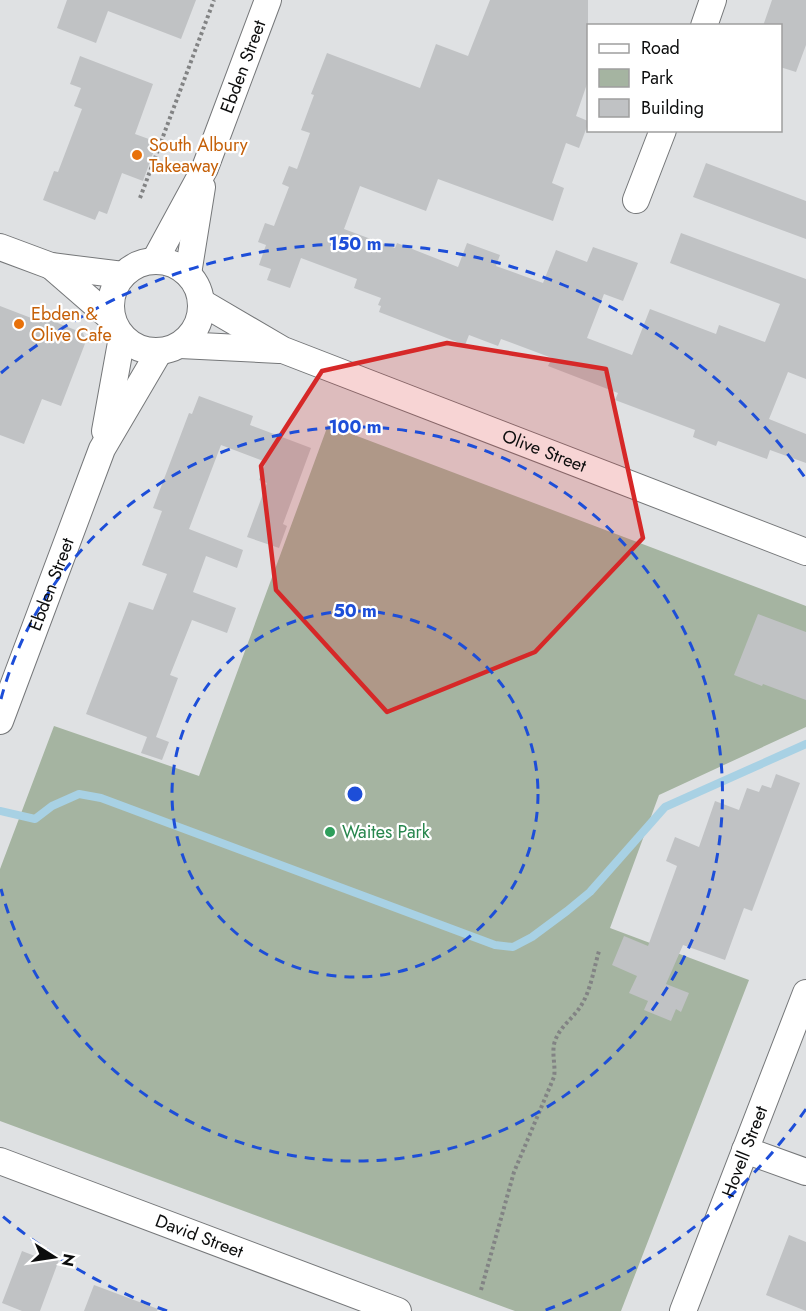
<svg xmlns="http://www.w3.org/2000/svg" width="806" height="1311" font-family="Jost,sans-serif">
<rect width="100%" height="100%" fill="#dfe1e3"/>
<path fill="#a5b4a1" d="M328 425 806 606V727L659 795 610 928 749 980 621 1311H515L0 1121V869L54 726 199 776Z"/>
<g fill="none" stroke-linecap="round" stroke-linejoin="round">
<path stroke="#a8d1e4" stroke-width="8" d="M0 811 35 819 52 806 79 794 101 798 495 945 513 947 532 937 567 911 590 892 665 807 806 744"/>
</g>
<path fill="#c0c2c4" d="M67 0H196L181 39 108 11 96 43 57 28Z
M490 0H588V81L576 116 588 121V124L579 148 566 143 552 183 564 188 553 221 438 179 426 211 360 186 344 229 395 248 397 243 458 267 467 243 500 255 496 266 543 283 556 250 587 262 593 247 638 263 623 301 604 294 587 338 632 355 650 309 716 334 719 325 765 342 780 304 670 263 681 233 806 279V379L788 372 769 419 806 434V463L770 450 767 459 718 441 716 446 693 437 695 430 615 400 618 393 548 366 552 358 501 339 498 346 469 335 465 345 379 312 381 306 378 305 381 298 354 288 357 279 301 258 290 288 267 280 271 269 259 265 266 245 258 242 265 223 274 226 289 187 282 184 289 166 297 169 310 133 301 130 314 95 311 94 327 53 420 88 436 44 468 56Z
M772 0H806V45L796 72 780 67V26H763Z
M80 56 153 84 135 134 157 142 143 181 122 173 107 214 99 211 95 220 43 200 54 171 58 172 82 109 74 106 81 88 70 84Z
M706 163 806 201V239L693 197Z
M0 306 39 321 40 316 83 333 86 341 61 406 42 399 24 444 0 435Z
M199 396 253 416 250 425 311 448 283 524 287 526 279 548 247 537 267 483 259 480 266 462 221 445 189 529 243 550 237 568 206 556 193 592 236 608 227 633 192 620 170 675 178 678 156 737 169 742 162 760 141 753 147 737 86 714 129 602 153 610 167 574 142 565 162 511 153 508 189 413 192 414Z
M758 614 806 632V700L763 684 762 686 734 675Z
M776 774 800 783 752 911 744 908 725 960 683 945 666 984 689 993 681 1012 676 1009 671 1021 644 1010 648 1001 629 993 637 976 612 965 624 936 648 946 677 866 666 861 675 837 699 847 715 801 739 810 747 788 759 792 762 785 771 788Z
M789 1235 806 1242V1311L766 1295Z
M22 1251 40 1258 43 1251 60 1257 40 1311H22L2 1303Z
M94 1285 158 1309 157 1311H84Z"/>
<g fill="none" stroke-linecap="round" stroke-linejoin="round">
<g stroke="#757779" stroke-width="28">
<g id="minor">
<path d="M704 26 713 0"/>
<path d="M636 200 663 130"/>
<path d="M0 247 51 266 123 275"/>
<path id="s1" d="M155 260 205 168 268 0"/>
<circle cx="156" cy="306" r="45"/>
<path d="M51 266 112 319"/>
<path d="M188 274 202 187"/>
<path id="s2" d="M201 302 283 350 806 552"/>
<path d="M180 345 279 350"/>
<path d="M105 431 122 337"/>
<path id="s3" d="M0 721 102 449 159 352"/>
<path d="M745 1150 806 1172"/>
<path id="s4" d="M0 1161 398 1311"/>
<path id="s5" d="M683 1311 806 993"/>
</g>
</g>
<path stroke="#828384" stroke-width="4" stroke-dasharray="3 3" stroke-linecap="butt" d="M140 198 214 0
M481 1290 514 1172 554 1077C556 1066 551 1052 555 1041 560 1026 574 1018 582 1004 591 989 594 968 599 951"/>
<use href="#minor" stroke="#fff" stroke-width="26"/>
</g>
<path fill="#d62828" fill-opacity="0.2" stroke="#d62828" stroke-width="4.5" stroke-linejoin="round" d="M447 343 606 369 643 538 535 652 387 712 276 590 261 466 322 371Z"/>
<g fill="none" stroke="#1d4ed8" stroke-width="3" stroke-dasharray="10 8">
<circle cx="355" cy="794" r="183"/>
<path d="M1 699A367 367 0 1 1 1 889"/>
<path d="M806 1109A550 550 0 0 1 543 1311M167 1311A550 550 0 0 1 1 1215M1 373A550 550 0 0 1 806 479"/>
</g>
<g fill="#e8710a" stroke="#fff" stroke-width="2">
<circle cx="137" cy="155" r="6"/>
<circle cx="19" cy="324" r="6"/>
</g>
<circle fill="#2e9e5b" stroke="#fff" stroke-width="2" cx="330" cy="832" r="6"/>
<g text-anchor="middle" stroke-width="4.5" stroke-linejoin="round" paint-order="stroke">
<g font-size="18" fill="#0c0d0d" stroke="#fff">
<text dy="6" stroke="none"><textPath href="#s1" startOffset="213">Ebden Street</textPath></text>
<text dy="6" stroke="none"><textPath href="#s2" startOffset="375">Olive Street</textPath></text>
<text dy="6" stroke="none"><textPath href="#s3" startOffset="146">Ebden Street</textPath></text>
<text dy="6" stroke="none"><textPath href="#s5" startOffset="171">Hovell Street</textPath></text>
<text dy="6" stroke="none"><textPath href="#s4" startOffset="213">David Street</textPath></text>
</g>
<g font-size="18" fill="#c56008" stroke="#fff" text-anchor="start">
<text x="149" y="151">South Albury<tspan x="149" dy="21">Takeaway</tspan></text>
<text x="31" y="320">Ebden &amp;<tspan x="31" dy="21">Olive Cafe</tspan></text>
</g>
<g font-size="18" fill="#27864d" stroke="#fff" text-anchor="start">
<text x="342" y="838">Waites Park</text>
</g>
</g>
<circle cx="355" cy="794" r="9" fill="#1d4ed8" stroke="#fff" stroke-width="3"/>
<g font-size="18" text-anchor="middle" font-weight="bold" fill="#1d4ed8" stroke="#fff" stroke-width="4.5" stroke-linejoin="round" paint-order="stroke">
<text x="355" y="250">150 m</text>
<text x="355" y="433">100 m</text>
<text x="355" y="617">50 m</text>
</g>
<rect x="587" y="24" width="195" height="108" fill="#ffffff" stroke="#9e9e9e" stroke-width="1.5"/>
<rect x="599" y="44" width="30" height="9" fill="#ffffff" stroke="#9e9e9e" stroke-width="1.5"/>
<text x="641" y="54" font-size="18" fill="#0c0d0d">Road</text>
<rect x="599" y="69" width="30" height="18" fill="#a5b4a1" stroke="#9e9e9e" stroke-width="1.5"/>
<text x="641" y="84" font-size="18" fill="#0c0d0d">Park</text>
<rect x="599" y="99" width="30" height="18" fill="#c0c2c4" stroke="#9e9e9e" stroke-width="1.5"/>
<text x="641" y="114" font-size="18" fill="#0c0d0d">Building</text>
<g transform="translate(54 1257) rotate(102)" stroke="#ffffff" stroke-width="4.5" paint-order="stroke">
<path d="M0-4.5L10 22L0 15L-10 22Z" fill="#0c0d0d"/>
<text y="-9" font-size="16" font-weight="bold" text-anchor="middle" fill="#0c0d0d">N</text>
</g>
</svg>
